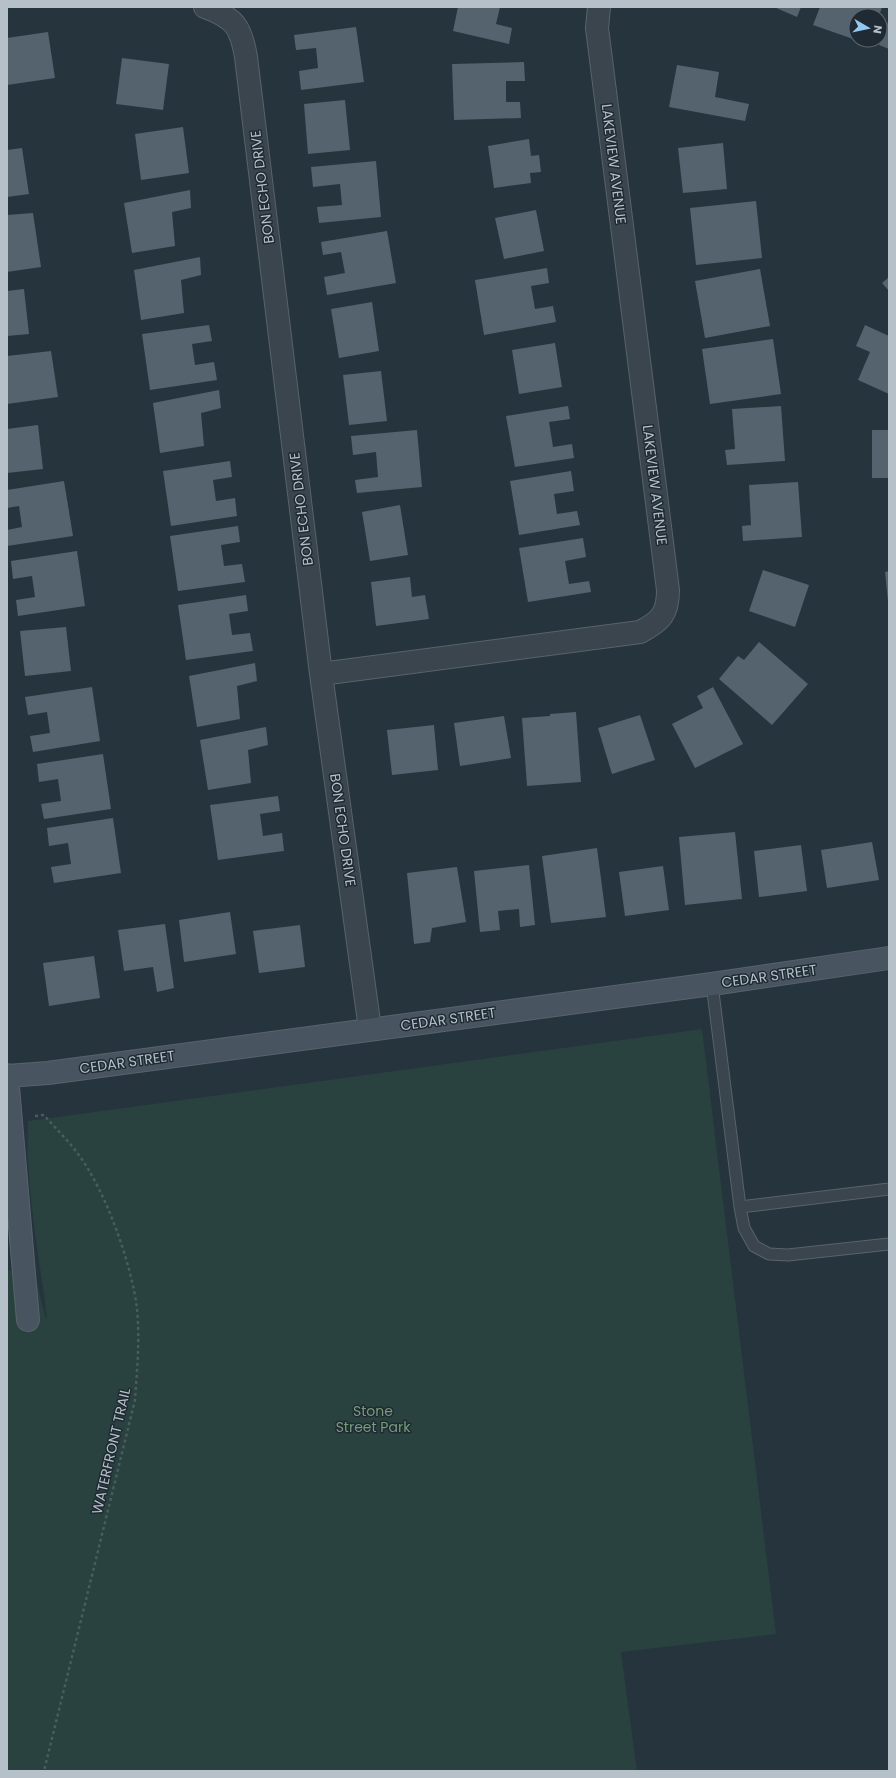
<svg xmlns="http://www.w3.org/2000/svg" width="896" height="1778" font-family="Poppins,sans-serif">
<rect width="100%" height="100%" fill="#26343e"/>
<path fill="#29413f" d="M702 1029 776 1634 621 1652 637 1771H7V1270L35 1276 46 1319 47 1318C39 1255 25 1185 28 1121Z"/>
<path fill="#54636e" d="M458 7H500L496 24 512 28 509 44 453 31Z
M774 7H801L797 17Z
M820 7H882L879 16H856V40L813 25Z
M889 19V49L879 45Z
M356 27 364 82 301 90 299 71 318 68 316 48 296 50 294 35Z
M48 32 55 78 7 85V38Z
M122 58 169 64 163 110 116 104Z
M524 62 525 81H506V102H520L521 118 454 120 452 64Z
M677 65 719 72 715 97 749 104 745 121 669 107Z
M345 100 350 150 308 154 304 104Z
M183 127 189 173 141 180 135 134Z
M529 139 531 156 539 155 541 172 530 173 531 183 494 188 488 146Z
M723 143 727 189 683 193 678 148Z
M22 148 29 194 7 197V150Z
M376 161 381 217 319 223 317 207 342 205 340 184 313 187 311 167Z
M190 190 191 208 172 212 175 246 132 253 124 203Z
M756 201 762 258 696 265 690 208Z
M536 210 544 251 504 259 495 218Z
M33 213 41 267 7 272V215Z
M387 231 396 283 327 295 324 277 345 273 341 252 323 255 321 242Z
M200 257 201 275 181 280 184 313 141 320 134 270Z
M547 268 549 283 531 286 535 309 553 306 556 322 484 335 475 280Z
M760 269 770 326 705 338 695 281Z
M889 277V291L882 283Z
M24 289 29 334 7 336V291Z
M372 302 379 351 339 358 331 309Z
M209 325 212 341 192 344 195 365 214 362 217 380 150 390 142 334Z
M865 325 889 336V394L858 380 870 352 856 346Z
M773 339 781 394 710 404 702 349Z
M555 343 562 387 519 394 512 350Z
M51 351 58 397 7 404V356Z
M381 371 387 421 349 425 343 375Z
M219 390 221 408 201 413 204 446 160 453 153 403Z
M568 406 570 419 549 422 553 447 572 444 574 458 515 467 506 416Z
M781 406 785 461 727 465 725 450 735 449 732 409Z
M38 425 43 469 7 473V429Z
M417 430 422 487 357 493 355 480 378 477 376 452 353 455 351 436Z
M872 430H889V478H872Z
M230 461 232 477 213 480 216 501 235 498 237 516 171 526 163 471Z
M571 471 574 491 554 494 557 514 577 511 580 525 519 535 510 481Z
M64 481 73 536 7 546V530L22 527 19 506 7 508V490Z
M798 482 802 537 743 541 742 526 751 525 749 485Z
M400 505 408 555 370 561 362 512Z
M238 526 240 542 221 545 224 566 242 564 245 582 178 591 170 536Z
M583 538 586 557 565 561 569 584 589 581 591 592 528 602 519 548Z
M77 551 85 606 18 616 16 600 35 597 32 576 13 579 11 561Z
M763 570 809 585 795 627 749 611Z
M889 571V601H888L885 572Z
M410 577 412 597 425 595 429 619 376 626 371 582Z
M246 595 248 611 229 614 232 635 250 633 253 651 186 660 178 605Z
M66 627 71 671 25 676 20 631Z
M759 642 808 684 772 725 719 679 738 656 744 660Z
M255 663 257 681 237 686 240 719 197 727 189 676Z
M92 687 100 741 33 752 30 736 50 733 47 712 28 715 25 697Z
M713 687 743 744 695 768 672 724 703 708 697 696Z
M576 712 581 782 527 786 522 718 550 716V714Z
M640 715 655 760 612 774 598 728Z
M504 716 511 758 460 766 454 723Z
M434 725 438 770 392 775 387 730Z
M266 727 268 745 248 750 251 783 208 790 200 740Z
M103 754 111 809 44 819 41 804 61 801 58 779 39 782 37 764Z
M278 796 280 811 260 814 263 836 282 833 284 851 218 860 210 805Z
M113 818 121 873 54 883 51 867 71 864 68 843 49 846 47 828Z
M735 832 742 899 685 905 679 837Z
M872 842 879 880 827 888 821 850Z
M801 845 807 891 759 897 754 851Z
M597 848 606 917 551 923 542 856Z
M529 865 535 925 520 927 519 909 498 911 500 930 480 932 474 871Z
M663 866 669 910 625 916 619 872Z
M457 867 466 922 432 928 430 942 414 944 407 873Z
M230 912 236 954 184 962 179 920Z
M165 924 174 988 157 992 153 967 124 971 118 930Z
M300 925 305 967 259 973 253 931Z
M94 956 100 998 49 1006 43 963Z"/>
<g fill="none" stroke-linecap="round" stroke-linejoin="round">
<g stroke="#58636c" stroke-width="13">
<path id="lane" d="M712 984 740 1207 744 1228 754 1246 769 1254 788 1255 889 1244
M740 1207 889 1189"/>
</g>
<g stroke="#58636c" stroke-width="24">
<path id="street" d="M205 7C235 18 241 27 246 57L321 674 370 1029
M321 674 640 632C661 621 668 614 668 590L597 28 599 7"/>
</g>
<g stroke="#58636c" stroke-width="24">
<path id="secondary" d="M7 1075 28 1320
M7 1076 48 1073 712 984 889 958"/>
</g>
<path stroke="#485d5c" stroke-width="2.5" stroke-dasharray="3 3" stroke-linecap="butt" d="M35 1116 44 1115C55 1128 68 1140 78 1154 105 1189 132 1265 137 1309 140 1340 137 1370 135 1400L44 1771"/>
<use href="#lane" stroke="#3a454e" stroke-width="11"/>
<use href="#street" stroke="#3a454e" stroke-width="22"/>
<use href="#secondary" stroke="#485561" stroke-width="22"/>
</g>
<g text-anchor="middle" stroke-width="3" stroke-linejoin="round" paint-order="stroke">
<g font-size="14" fill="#b6c0c9" stroke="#1f2a33">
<text transform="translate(614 164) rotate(83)" y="5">LAKEVIEW AVENUE</text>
<text transform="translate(262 187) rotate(-97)" y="5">BON ECHO DRIVE</text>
<text transform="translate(655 485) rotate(83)" y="5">LAKEVIEW AVENUE</text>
<text transform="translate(301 509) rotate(-97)" y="5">BON ECHO DRIVE</text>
<text transform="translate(343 830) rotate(82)" y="5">BON ECHO DRIVE</text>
<text transform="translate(769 976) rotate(-8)" y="5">CEDAR STREET</text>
<text transform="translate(448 1019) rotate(-8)" y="5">CEDAR STREET</text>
<text transform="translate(127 1062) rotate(-8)" y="5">CEDAR STREET</text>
<text transform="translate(111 1451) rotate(-77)" y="5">WATERFRONT TRAIL</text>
</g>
<g font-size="14" fill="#769d78" stroke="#1f2a33">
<text x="373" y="1416">Stone<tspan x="373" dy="16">Street Park</tspan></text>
</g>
</g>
<rect width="896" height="1778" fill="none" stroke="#b6c0c9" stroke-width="16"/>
<g transform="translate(868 28) rotate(99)"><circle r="19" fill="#1f2a33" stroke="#5b666f"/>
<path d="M0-3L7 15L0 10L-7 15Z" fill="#92c7f2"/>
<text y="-6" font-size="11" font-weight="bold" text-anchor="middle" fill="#b6c0c9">N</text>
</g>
</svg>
